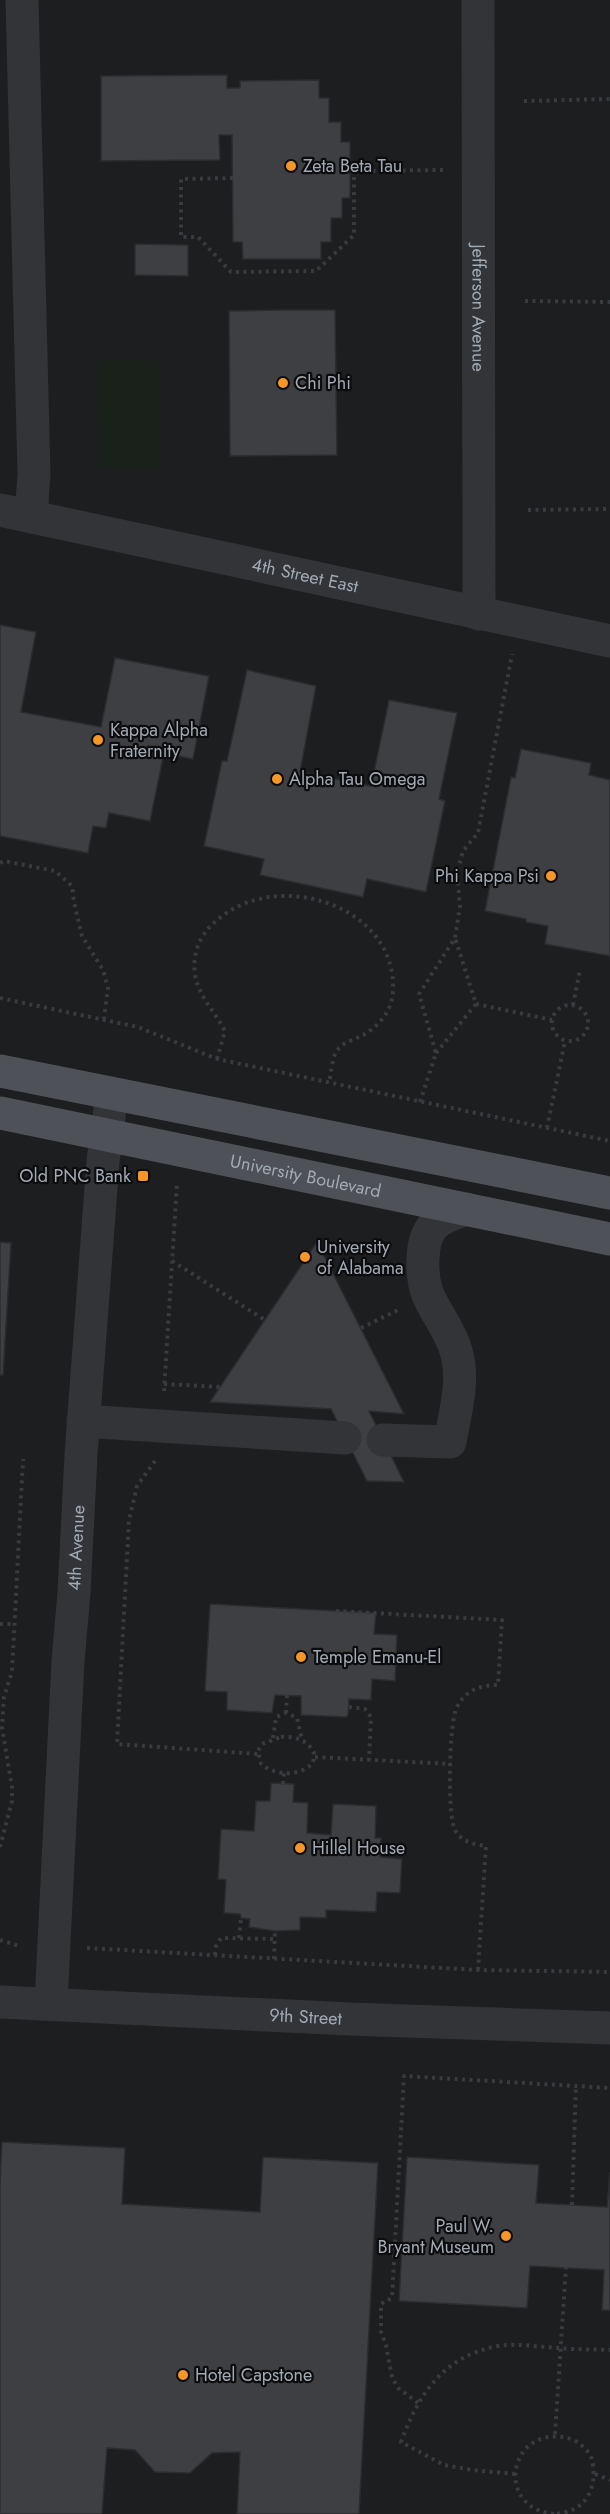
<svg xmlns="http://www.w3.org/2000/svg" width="610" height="2514" font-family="Jost,sans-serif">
<rect width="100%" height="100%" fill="#111113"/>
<path fill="#1d1e20" d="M0 0H610V2514H0Z"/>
<path fill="#19211a" d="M98 360H160V468H99Z"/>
<path fill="#3d3f43" stroke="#2b2c2f" stroke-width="1.5" d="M227 75V88H240V81L319 80V98H329V122H341V142H350V198H342V218H331V242H321V259H243L242 242H233L232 135H219L220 160 101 161V76Z
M135 244 188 245V276L135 275Z
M280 310H335L337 455 230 456 229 311Z
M0 625 36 632 21 712 101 727 115 658 209 676 193 759 164 753 150 821 109 813 106 828 93 826 88 853 0 836Z
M247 670 316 686 300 772 371 786 389 700 457 713 439 799 445 801 426 892 367 879 363 897 260 875 264 859 204 846 222 761H227Z
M521 749 591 763 589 775 610 780V956L545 944 548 926 526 922V919L485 911 511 777 515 778Z
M0 1242 11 1243 3 1375H0Z
M317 1242 404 1414 369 1411 404 1482 367 1481 331 1409 210 1402Z
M210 1604 376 1613 374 1634 397 1635 395 1681 372 1679 371 1700 349 1699 348 1715 346 1717 301 1715V1696L275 1695 272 1713 227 1710V1692L205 1691Z
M271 1783 294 1784 293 1802 308 1803 307 1833 331 1835 333 1804 376 1806 375 1838H381L380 1857 402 1859 400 1893 377 1892 376 1912 326 1910V1918L300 1917V1930L275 1931 249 1927 250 1919 241 1918 240 1914 224 1913 226 1880 218 1879 221 1829 254 1831 256 1801H270Z
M2 2142 125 2148 122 2204 260 2212 263 2157 378 2163 359 2514H237L240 2452 212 2453 190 2473 155 2472 135 2450 107 2448 102 2514H0V2182Z
M407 2157 539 2165 536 2203 607 2207 610 2172V2310H602L604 2270 530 2266 527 2308 399 2301Z"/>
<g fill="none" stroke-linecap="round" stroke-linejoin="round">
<path stroke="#383b3f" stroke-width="4" stroke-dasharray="3 4.5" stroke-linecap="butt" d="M524 101 610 99
M350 171 444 170
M233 178 181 179V237H198L231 272 316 271 354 235V171
M525 301 610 302
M528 510 610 509
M0 863 4 861 55 871 72 886 74 902 82 936 103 970 108 988 104 1019
M0 998 138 1027 217 1059 610 1141
M476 1004 552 1020
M573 1005 580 970
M552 1023a18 18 0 1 1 36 0a18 18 0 1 1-36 0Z
M436 1053 476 1004 455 938
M217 1059 225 1031C215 1012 199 997 195 975 192 950 201 932 221 917 282 869 398 907 393 992 392 1011 378 1027 363 1035 354 1040 342 1042 336 1052 332 1060 331 1074 329 1083
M420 1102 436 1053 419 994 455 938 460 906 457 873 463 851 478 833 512 654
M547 1128 565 1041
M172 1261 265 1320
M361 1328 398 1310
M164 1384 220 1387
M164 1391 177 1183
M155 1461 137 1486 129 1520 117 1744 258 1754
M336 1611 502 1620 498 1685C480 1685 466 1690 457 1707 449 1720 447 1816 455 1830 461 1842 473 1844 486 1846L478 1970
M0 1624H14
M349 1707 365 1709 371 1717 369 1760
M286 1713 287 1695
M281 1737C295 1736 308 1740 314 1753L313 1763C299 1777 276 1776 261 1764L258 1751 262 1744Z
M273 1738 276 1717 286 1713 297 1718 302 1740
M315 1757 451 1764
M283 1784 284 1773
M0 1847 12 1801V1787L2 1728 4 1697 12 1672 23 1459
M239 1938 241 1918
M0 1940 19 1946
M87 1948 478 1970 610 1972
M215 1955 216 1946 221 1938 274 1939
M274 1959 275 1931
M572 2205 576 2085
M418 2403 398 2388 392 2377 386 2345 381 2332V2304L392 2298 404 2076 610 2088
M555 2434 566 2267
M515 2474 472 2470 444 2465 401 2442C419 2393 444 2356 498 2346 518 2343 539 2347 559 2348 576 2350 593 2349 610 2350
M595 2474 610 2480
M554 2514C548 2513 541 2512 536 2509 497 2490 516 2423 571 2439 578 2441 588 2450 591 2457 597 2475 593 2500 574 2509 569 2512 562 2513 556 2514"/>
<g stroke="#323438" stroke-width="33">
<path d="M22 0 34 474 31 517"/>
<path id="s1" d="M478 0 479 614"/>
<path id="s2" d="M0 510 610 641"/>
<path d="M83 1421 345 1438"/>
<path d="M383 1440 450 1442C455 1413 465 1380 456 1351 451 1332 437 1315 429 1297 421 1279 419 1241 434 1225 442 1217 456 1213 467 1209"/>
<path id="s3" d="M0 2002 349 2019 610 2028"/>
<path id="s4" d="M51 2003 68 1661 74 1593 81 1455 103 1161 112 1095"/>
</g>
<g stroke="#4e5157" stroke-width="33">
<path d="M0 1071 610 1193"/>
<path id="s5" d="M0 1113 610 1239"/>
</g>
</g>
<g fill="#f59727" stroke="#0c0c0e" stroke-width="2">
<circle cx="291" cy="166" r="6"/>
<circle cx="283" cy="383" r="6"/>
<circle cx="98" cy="740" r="6"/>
<circle cx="277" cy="779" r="6"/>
<circle cx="551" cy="876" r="6"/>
<rect x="137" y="1170" width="12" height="12" rx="3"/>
<circle cx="305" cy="1257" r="6"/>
<circle cx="301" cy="1657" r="6"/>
<circle cx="300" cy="1848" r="6"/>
<circle cx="506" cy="2236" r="6"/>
<circle cx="183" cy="2375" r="6"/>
</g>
<g text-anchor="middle" stroke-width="4.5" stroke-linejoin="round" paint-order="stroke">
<g font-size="18" fill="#a2aab4" stroke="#0c0c0e" text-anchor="start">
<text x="303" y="172">Zeta Beta Tau</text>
<text x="295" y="389">Chi Phi</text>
<text x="110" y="736">Kappa Alpha<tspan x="110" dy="21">Fraternity</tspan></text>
<text x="289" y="785">Alpha Tau Omega</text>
<text x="539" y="882" text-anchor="end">Phi Kappa Psi</text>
<text x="131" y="1182" text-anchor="end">Old PNC Bank</text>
<text x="317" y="1253">University<tspan x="317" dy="21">of Alabama</tspan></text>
<text x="313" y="1663">Temple Emanu-El</text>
<text x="312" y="1854">Hillel House</text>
<text x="494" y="2232" text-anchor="end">Paul W.<tspan x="494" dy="21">Bryant Museum</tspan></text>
<text x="195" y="2381">Hotel Capstone</text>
</g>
<g font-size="18" fill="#a2aab4" stroke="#0c0c0e">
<text dy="6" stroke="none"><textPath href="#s1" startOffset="308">Jefferson Avenue</textPath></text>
<text dy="6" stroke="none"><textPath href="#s2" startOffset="312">4th Street East</textPath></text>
<text dy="6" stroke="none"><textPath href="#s5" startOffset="312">University Boulevard</textPath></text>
<text dy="6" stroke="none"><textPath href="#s4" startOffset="456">4th Avenue</textPath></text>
<text dy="6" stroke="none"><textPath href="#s3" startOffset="306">9th Street</textPath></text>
</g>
</g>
</svg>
